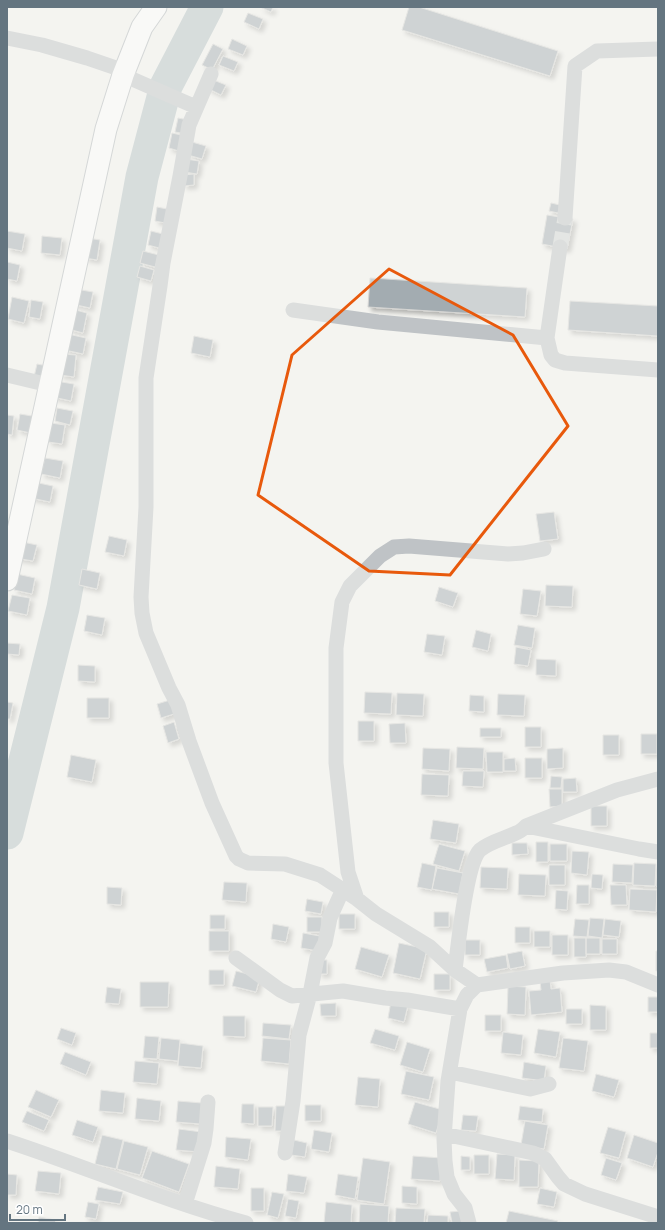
<svg xmlns="http://www.w3.org/2000/svg" width="665" height="1230" font-family="Manrope,sans-serif">
<defs>
<filter id="shadow"><feDropShadow dx="3.5" dy="3.5" stdDeviation="2" flood-color="#0004"/></filter>
</defs>
<rect width="100%" height="100%" fill="#f4f4f0"/>
<g fill="none" stroke-linecap="round" stroke-linejoin="round">
<path stroke="#b4c1c4" stroke-width="33" d="M7 833 63 608 142 177 166 86 207 7"/>
</g>
<path fill="#a3acb1" stroke="#d5d5d3" filter="url(#shadow)" d="M260 7H273L271 12Z
M409 7H419L558 51 550 76 402 30Z
M248 13 263 19 259 29 244 22Z
M232 39 247 46 243 55 228 49Z
M213 44 223 49 212 70 202 65Z
M223 56 238 62 234 71 219 65Z
M211 79 226 85 221 95 207 88Z
M178 118 188 120 186 134 175 132Z
M172 133 186 136 182 152 169 148Z
M192 142 206 146 202 159 188 155Z
M186 159 199 161 197 174 184 172Z
M194 174V185L184 186 183 175Z
M551 203 560 205 558 213 549 211Z
M157 207 167 209 165 223 155 221Z
M547 215 573 219 567 249 542 244Z
M7 231 25 234 22 251 7 248Z
M151 231 163 234 159 248 148 245Z
M42 236 62 238 60 255 41 253Z
M88 238 100 240 97 260 85 258Z
M143 251 159 255 155 267 140 263Z
M7 262 20 265 17 281 7 279Z
M140 266 154 270 151 281 137 277Z
M370 278 527 288 525 317 368 307Z
M76 289 93 292 90 308 72 304Z
M12 297 29 301 24 323 8 319Z
M31 300 43 302 40 319 29 317Z
M570 301 658 306V336L568 330Z
M72 309 87 313 83 333 68 329Z
M68 334 86 338 83 354 65 350Z
M194 336 213 340 210 357 191 353Z
M62 354 76 355 74 377 60 375Z
M37 364 48 366 46 380 34 377Z
M56 381 74 384 71 401 53 397Z
M57 408 73 411 70 425 55 421Z
M20 414 38 417 35 434 17 430Z
M7 415 14 416 12 435 7 434Z
M51 423 65 425 62 444 48 442Z
M45 458 63 461 60 478 41 474Z
M34 482 53 486 50 502 31 498Z
M554 512 558 539 540 541 536 514Z
M109 536 127 540 124 556 105 552Z
M18 541 37 545 33 561 15 558Z
M82 569 100 573 97 589 79 585Z
M17 574 35 578 32 594 14 590Z
M546 585 573 586 572 607 545 606Z
M439 587 458 593 453 607 435 601Z
M523 589 541 591 537 616 520 614Z
M12 595 30 598 27 615 8 611Z
M87 615 105 618 102 635 84 631Z
M518 625 535 628 532 648 514 645Z
M476 630 491 634 488 651 472 647Z
M427 634 445 636 442 655 424 652Z
M7 643 20 644 19 655 7 654Z
M516 647 531 650 528 666 514 664Z
M536 659 556 660V676L536 675Z
M78 665 95 666V682L78 681Z
M365 692 392 693 391 714 364 713Z
M397 693 424 694 423 716 396 715Z
M498 694 525 695 524 716 497 715Z
M470 695 484 696V712L469 711Z
M87 698H109V718H87Z
M170 700 174 714 161 718 157 704Z
M7 702 13 703 10 719H7Z
M358 721H374V741H358Z
M174 722 179 739 168 743 163 726Z
M405 723 406 743H390L389 724Z
M525 727H541V747H525Z
M480 728H501V737H480Z
M641 734H657V754H641Z
M603 735H619V755H603Z
M457 747 484 748 483 769 456 768Z
M423 748 450 749 449 771 422 769Z
M563 748V768L547 769V749Z
M486 752H503V772H487Z
M71 755 96 760 92 782 67 777Z
M515 758 516 771H504V759Z
M525 758H542V778H525Z
M463 771H484L483 787 462 786Z
M422 774 449 775 448 796 421 795Z
M551 776 562 777 561 788H550Z
M576 778 577 792H563V779Z
M549 789H562V806L550 807Z
M591 806H607V826H591Z
M433 820 459 824 456 843 430 839Z
M536 842H548V862H536Z
M512 843H527L528 854 512 855Z
M439 844 465 851 459 871 433 864Z
M550 844H567V861H550Z
M572 851 589 852 587 875 571 873Z
M422 863 436 866 432 890 417 887Z
M634 863 656 864 655 886 633 885Z
M613 864 633 865 632 883 612 882Z
M549 865H565V885H549Z
M481 867 508 868 507 889 480 888Z
M437 868 463 873 459 894 432 889Z
M657 868H658V886H656Z
M519 874 546 875 545 896 518 895Z
M592 874 603 875 602 889 591 888Z
M224 882 247 883 246 902 222 900Z
M577 885H589V904H576Z
M610 885H626L627 905H611Z
M107 887 122 888 121 905 107 904Z
M630 889 657 890 656 912 629 910Z
M556 890 568 891 567 910 555 909Z
M307 899 323 902 321 914 305 911Z
M434 912H449V927H434Z
M339 914H355V929H339Z
M210 915H225V929H210Z
M307 917H322V932H307Z
M590 918 604 919 602 938 588 936Z
M575 919 589 920 587 937 573 936Z
M605 919 621 921 619 937 603 935Z
M273 924 289 927 286 942 271 939Z
M515 927H530V943H515Z
M209 931H229V951H209Z
M534 931H550V947H534Z
M303 933 320 936 318 951 301 948Z
M552 935H568V955H552Z
M574 938H586V957H574Z
M586 938H600V954H586Z
M602 939H617V954H602Z
M465 940H480V955H465Z
M399 943 427 949 420 979 393 973Z
M361 947 389 955 382 977 355 969Z
M522 951 525 966 510 969 507 954Z
M656 951H658V971H656Z
M506 955 508 968 487 972 484 959Z
M318 960H327V974H319Z
M209 970H224V985H209Z
M236 971 260 977 256 992 232 986Z
M434 974H450V990H434Z
M550 980 551 989 560 988 562 1012 531 1015 529 991 541 990 540 981Z
M140 982H169L168 1007H140Z
M508 986 526 987 525 1015 507 1014Z
M107 987 121 989 119 1004 105 1003Z
M648 997H658V1012H648Z
M391 1001 408 1005 404 1022 388 1018Z
M336 1003V1016H321L320 1004Z
M590 1005 606 1006V1030H590Z
M566 1009H582V1024H566Z
M485 1015H501V1031H485Z
M223 1016H245V1037L223 1036Z
M263 1023 291 1025 289 1039 262 1036Z
M61 1028 76 1033 72 1045 57 1039Z
M375 1029 399 1036 395 1050 370 1043Z
M538 1029 560 1032 556 1057 534 1053Z
M503 1032 523 1035 521 1055 501 1053Z
M650 1033H658V1048H650Z
M145 1036 159 1037 157 1059 143 1058Z
M161 1038 180 1040 178 1061 159 1059Z
M263 1038 291 1040 289 1064 261 1061Z
M563 1038 588 1041 584 1071 559 1068Z
M407 1042 430 1049 423 1072 400 1065Z
M180 1043 203 1046 201 1068 178 1066Z
M65 1052 91 1062 86 1075 60 1064Z
M135 1061 159 1063 157 1084 133 1082Z
M524 1062 546 1066 544 1081 522 1078Z
M406 1071 434 1077 429 1100 401 1094Z
M596 1074 619 1080 614 1097 592 1091Z
M358 1077 380 1079 378 1107 355 1105Z
M36 1090 59 1100 51 1117 28 1107Z
M101 1090 125 1093 123 1113 99 1111Z
M137 1098 161 1101 159 1121 135 1119Z
M178 1101 202 1103 200 1124 176 1122Z
M415 1102 443 1110 436 1133 408 1124Z
M242 1104H254V1124L241 1123Z
M305 1105H321V1121H305Z
M276 1106H287L286 1131H275Z
M520 1106 543 1109 542 1122 518 1120Z
M258 1107H273L272 1126H258Z
M27 1111 49 1120 44 1131 22 1122Z
M463 1115 478 1116 476 1131 461 1130Z
M77 1120 98 1127 93 1142 72 1135Z
M525 1121 548 1125 544 1149 521 1145Z
M608 1127 626 1132 619 1158 600 1153Z
M179 1129 202 1132 200 1152 176 1150Z
M314 1130 332 1133 329 1152 311 1149Z
M102 1135 123 1140 116 1169 95 1164Z
M634 1135 658 1143V1152L653 1167 627 1158Z
M226 1137 251 1139 248 1160 225 1157Z
M294 1140 307 1143 305 1157 291 1155Z
M124 1141 148 1147 140 1175 117 1169Z
M152 1151 189 1164 179 1192 142 1178Z
M497 1154 515 1155 514 1180 495 1179Z
M474 1155H489V1174H474Z
M413 1156 442 1158 440 1181 411 1179Z
M461 1156 470 1157V1170H461Z
M363 1158 390 1162 384 1204 357 1200Z
M606 1158 622 1163 616 1180 601 1175Z
M519 1160 539 1161 538 1187H519Z
M216 1166 240 1169 238 1189 214 1187Z
M38 1171 61 1173 59 1194 35 1191Z
M7 1174 17 1175 16 1195H7Z
M288 1174 307 1177 304 1193 286 1191Z
M338 1174 358 1177 355 1199 335 1195Z
M402 1186 417 1187V1204L402 1203Z
M98 1187 123 1192 120 1204 95 1200Z
M251 1188H264V1211H251Z
M540 1188 557 1192 554 1207 537 1204Z
M272 1192 284 1194 278 1218 267 1215Z
M288 1199 299 1201 296 1218 285 1216Z
M88 1202 99 1204 96 1219 85 1217Z
M326 1202 352 1205 351 1223H324Z
M360 1204 389 1206 388 1223H359Z
M396 1208 425 1209 424 1223H395Z
M460 1211 462 1223H452L450 1212Z
M509 1211 558 1221 557 1223H506Z
M428 1215 448 1216V1223H427Z
M39 1217 56 1220 55 1223H38Z"/>
<g fill="none" stroke-linecap="round" stroke-linejoin="round">
<path stroke="#d0d4d4" stroke-width="15" stroke-dasharray="15 8" stroke-linecap="butt" d="M560 247 565 218"/>
<g stroke="#afb5b9" stroke-width="23">
<path id="secondary" d="M7 580 106 129 123 75 142 27 156 7"/>
</g>
<path stroke="#bfc3c6" stroke-width="15" d="M7 38 42 45 87 58 125 71
M211 74 189 125 180 176 163 263 160 286 146 378V507L141 597 142 613 146 633 169 688 178 705 189 741 212 803 236 856 239 859 248 863 285 864 320 875 357 899 376 914 430 947 455 970 477 985 563 973 609 970 626 972 658 985
M123 75 196 107
M565 218 575 66 597 51 658 49
M560 247 547 338 551 355 555 360 565 363 658 370
M293 310 378 322 547 338
M7 375 49 385
M526 826 639 849 658 852
M357 899 348 872 336 763V648L342 602 350 586 380 556 394 547 409 546 508 554 523 553 544 549
M236 958 280 990 292 996 343 991 385 998 407 1000 460 1009
M455 970C458 947 466 864 480 850 491 841 504 839 516 833 520 832 523 829 526 826L617 790 658 779
M450 1072 530 1089 549 1084
M444 1134 533 1153 545 1159 558 1177 564 1184 585 1194 658 1217
M7 1141C87 1167 164 1201 246 1223
M285 1153 293 1101 299 1035 310 994 317 958 325 943 330 918 343 889
M185 1204 204 1143 206 1129 208 1102
M469 1223 465 1208 454 1194 447 1177 445 1161 444 1139 448 1081 460 1009 467 995 477 985"/>
<use href="#secondary" stroke="#fff" stroke-width="21"/>
</g>
<path d="M0 0H665V1230H0ZM389 269 513 335 568 426 450 575 369 571 258 495 292 355Z" fill="#f4f4f0" fill-opacity=".55" fill-rule="evenodd"/>
<path fill="none" stroke="#e8590c" stroke-width="3" stroke-linejoin="round" d="M389 269 513 335 568 426 450 575 369 571 258 495 292 355Z"/>
<rect width="665" height="1230" fill="none" stroke="#647580" stroke-width="16"/>
<path d="M10 1214v6h55v-6" fill="none" stroke="#647580" stroke-width="2"/>
<text x="16" y="1214" font-size="12" fill="#647580" stroke="#ffffff" stroke-width="3" paint-order="stroke">20 m</text>
</svg>
